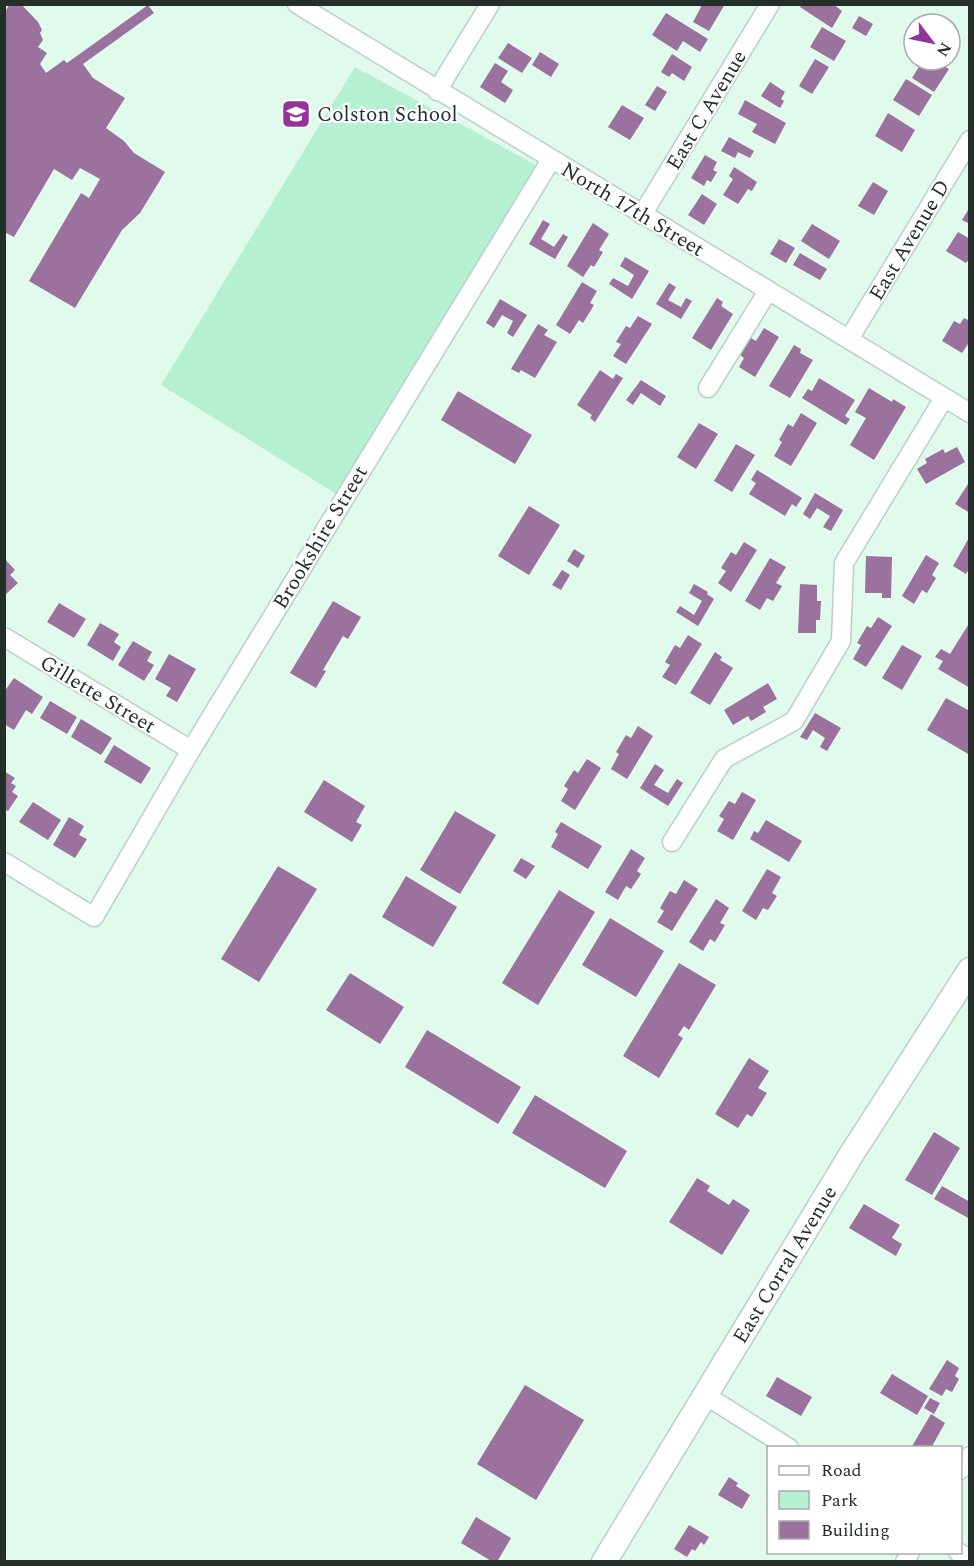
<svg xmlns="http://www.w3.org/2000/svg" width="974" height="1566" font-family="Spectral,serif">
<rect width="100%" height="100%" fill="#e0faeb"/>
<path fill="#b6f0d2" d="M355 67 538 166 338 495 161 385Z"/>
<path fill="#9b719d" d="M10 4H21L38 22 42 30 40 33 43 40 38 47 47 53 40 64 46 73 64 60 67 63 148 5 154 13 83 64 93 78 125 98 106 128 124 141 134 153 165 172 140 213 122 230 75 308 29 281 81 193 89 198 100 179 80 168 72 180 54 169 14 237 4 232V13Z
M697 4H725L709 31 693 22 701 7Z
M802 4H833L842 11 832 28 800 7Z
M666 13 708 39 700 52 683 41 677 51 652 35Z
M859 16 873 24 866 36 852 28Z
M822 27 846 41 834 61 810 47Z
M508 43 532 58 522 73 498 58Z
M540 52 559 64 551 77 532 65Z
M672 54 692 67 684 81 672 73 669 77 661 72Z
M815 59 829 67 812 94 799 86Z
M923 60H935L949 69 934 92 912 78Z
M495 63 508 71 501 82 513 90 505 103 480 87Z
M906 79 932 95 919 116 893 100Z
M770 82 785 92 781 99 784 101 780 108 761 96Z
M657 86 667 92 655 111 645 105Z
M745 100 786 123 775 144 752 132 757 124 738 114Z
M622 105 644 118 630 140 608 127Z
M888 113 915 130 902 152 875 136Z
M729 137 754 151 750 158 738 152 735 158 721 151Z
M705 155 717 162 713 170 717 172 711 182 707 180 704 186 691 178Z
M734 167 757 182 752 191 748 189 738 204 723 195 733 179 729 176Z
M873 182 888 191 874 215 858 206Z
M702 194 717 204 704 225 688 215Z
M970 207V224L962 220Z
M543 220 550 224 541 239 554 247 563 234 568 237 555 259 529 244Z
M593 223 609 234 599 250 603 252 594 267 591 265 583 277 567 266Z
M812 224 840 241 829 259 801 241Z
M958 232 970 239V258L966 263 946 251Z
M779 239 795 248 786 263 770 254Z
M800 253 827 269 820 280 793 265Z
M625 257 649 271 632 299 609 284 613 278 628 286 634 275 620 266Z
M582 282 597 291 590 303 594 305 583 323 579 320 570 334 556 325Z
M669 283 676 287 668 300 681 307 686 298 692 301 681 319 656 304Z
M717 298 723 302 721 306 733 314 711 350 692 338Z
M500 299 527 315 513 337 507 333 513 321 502 315 494 328 486 323Z
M638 316 652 324 626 364 613 356 621 344 616 342 626 326 630 328Z
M964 318 970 321V341L962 353 942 341 954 321 960 324Z
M538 324 548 330 544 335 557 342 535 378 521 370 519 373 511 369Z
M764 328 779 337 755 377 739 367 744 358 740 355 751 338 756 341Z
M794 345 801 349 800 353 813 360 790 398 769 386Z
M600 370 613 379 616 374 623 378 595 422 590 418 592 415 577 405Z
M819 378 855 400 845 416 850 419 846 425 802 398 808 389 812 391Z
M641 380 666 396 660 406 641 393 633 405 626 400Z
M869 388 892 402 893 399 906 407 874 460 850 445 866 418 855 412Z
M458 391 532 435 515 464 441 420Z
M801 413 817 423 791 466 774 456 782 442 779 440 788 424 793 427Z
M699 423 718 434 696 469 677 457Z
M736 444 755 455 732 492 714 481Z
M957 447 965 462 926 484 917 469 927 463 925 459 943 449 945 453Z
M757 470 802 498 796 507 792 504 785 516 749 494 756 483 751 480Z
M970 481V513L955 504Z
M815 493 843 510 831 531 823 527 830 516 817 508 810 519 803 514Z
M529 506 560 525 529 575 498 556Z
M970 536V567L966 574 953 566Z
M744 542 757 550 731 592 718 583 726 571 721 568 731 552 736 555Z
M574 549 585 556 578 568 567 561Z
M926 555 939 563 932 575 936 578 927 593 922 590 914 604 902 596Z
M866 556 892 557 891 598H882V593H865Z
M4 558 15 570 10 575 18 583 4 596Z
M770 558 786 567 776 583 782 586 773 601 767 598 760 610 745 601Z
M562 570 570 575 561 590 552 585Z
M694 584 708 592 707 594 714 599 698 626 676 612 680 606 694 615 702 601 689 593Z
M800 584 817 585V601H821L820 620H816V633H798Z
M333 601 361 617 348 639 343 636 323 670 326 671 316 688 290 673Z
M59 603 86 619 74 638 47 622Z
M878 617 892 626 866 667 853 659 861 645 857 643 867 626 871 628Z
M970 622V688L938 669 943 661 935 657 941 649 950 654Z
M100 623 119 634 114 642 121 647 113 661 87 645Z
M688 635 702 644 676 685 662 677 670 665 665 662 675 645 680 648Z
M133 641 152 652 147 661 154 665 144 681 118 665Z
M902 645 922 656 902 690 882 678Z
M715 652 722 657 720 660 733 668 710 705 690 693Z
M169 654 196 669 177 702 166 696 171 688 155 679Z
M14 678 43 697 32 714 26 710 14 730 4 724V692Z
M768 683 777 699 763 707 766 712 751 721 748 716 733 725 724 710Z
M946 698 970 711V755L927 730Z
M50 701 77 717 67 734 40 718Z
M815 713 841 728 827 751 820 747 825 738 813 730 807 740 800 737Z
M81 719 112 738 101 755 71 737Z
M638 726 653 736 627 779 611 769 619 754 616 752 626 735 631 738Z
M114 745 151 768 141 784 104 762Z
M587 759 601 768 575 810 561 801 568 789 564 786 574 770 578 773Z
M655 764 664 770 654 785 668 793 677 779 683 783 668 806 640 788Z
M4 771 15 778 11 783 16 786 12 792 18 796 8 811 4 809Z
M324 780 365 806 356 822 362 825 352 842 304 812Z
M742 792 756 800 733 840 717 831 724 819 719 816 729 801 735 804Z
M33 802 61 820 48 840 19 822Z
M455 811 496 835 460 894 420 870Z
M69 817 84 826 79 835 87 839 75 858 53 845Z
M766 820 802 841 789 862 750 839 754 831 758 833Z
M561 822 602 846 588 869 551 847 558 834 555 832Z
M631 849 645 858 637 871 641 874 631 889 626 886 618 900 605 892Z
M521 858 535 866 526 879 513 871Z
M278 866 317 889 259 982 221 959Z
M767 869 781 877 772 893 777 896 768 910 763 908 756 920 742 911Z
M406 876 457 907 433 947 382 917Z
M684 880 698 889 672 931 657 922 664 911 660 908 670 891 676 894Z
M559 890 595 912 538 1005 502 983Z
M716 899 729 908 720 923 725 925 715 942 710 939 703 951 689 942Z
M610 918 664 951 636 997 582 965Z
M679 963 716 985 689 1030 684 1026 678 1035 683 1038 659 1078 623 1056Z
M350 973 404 1007 380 1044 326 1010Z
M427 1030 521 1087 498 1124 405 1067Z
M749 1058 769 1071 758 1088 767 1093 752 1117 747 1114 738 1128 715 1114Z
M535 1095 627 1151 605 1188 512 1133Z
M934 1132 960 1148 932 1195 905 1180Z
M697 1178 710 1186 707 1191 729 1205 733 1199 750 1210 722 1255 669 1222Z
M942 1186 970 1202V1219L934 1199Z
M864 1204 900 1225 892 1238 902 1244 896 1256 849 1228Z
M947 1360 959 1368 955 1376 959 1379 952 1392 946 1389 942 1396 929 1389Z
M892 1374 928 1396 917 1415 880 1393Z
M777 1377 812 1397 801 1416 766 1396Z
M525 1385 584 1420 536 1500 477 1464Z
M930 1398 940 1403 934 1414 924 1408Z
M931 1414 945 1423 931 1448H911Z
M729 1477 738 1483 736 1486 750 1495 742 1509 718 1495Z
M476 1517 511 1538 497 1562H493L461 1543Z
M689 1525 709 1537 704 1545 701 1542 695 1551 692 1549 687 1557 674 1549Z"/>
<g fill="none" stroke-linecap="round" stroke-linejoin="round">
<g stroke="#b9d1c4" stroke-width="21">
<path id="minor" d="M297 4 970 413
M437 91 490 4
M642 215 770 4
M849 339 970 140
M708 388 768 291
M4 637 191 750
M672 842 724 759 794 721 841 641 844 563 944 398
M4 862 94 917 191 750 551 160
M705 1395 789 1448
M960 1470 970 1456
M958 1552 970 1559
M905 1562 910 1552"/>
</g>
<g stroke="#b9d1c4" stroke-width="27">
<g id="major">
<path id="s1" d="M604 1562 851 1155 970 970"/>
</g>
</g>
<use href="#minor" stroke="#fff" stroke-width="18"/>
<use href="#major" stroke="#fff" stroke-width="24"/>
</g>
<defs>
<g id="school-square" transform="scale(1.5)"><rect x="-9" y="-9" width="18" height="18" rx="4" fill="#94339a" stroke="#fff"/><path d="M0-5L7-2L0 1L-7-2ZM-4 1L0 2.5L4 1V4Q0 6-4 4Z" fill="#fff"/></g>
</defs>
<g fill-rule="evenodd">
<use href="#school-square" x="296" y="114"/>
</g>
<g text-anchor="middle" stroke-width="4.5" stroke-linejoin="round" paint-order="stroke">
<g font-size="21" fill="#252f29" stroke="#fff">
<text transform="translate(706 110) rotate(-59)" y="7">East C Avenue</text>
<text transform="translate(633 209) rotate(31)" y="7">North 17th Street</text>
<text transform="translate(909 240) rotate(-59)" y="7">East Avenue D</text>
<text transform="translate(320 537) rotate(-59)" y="7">Brookshire Street</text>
<text transform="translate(98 694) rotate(31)" y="7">Gillette Street</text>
<text dy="7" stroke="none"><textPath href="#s1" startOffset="348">East Corral Avenue</textPath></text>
</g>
<g font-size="21" fill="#252f29" stroke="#fff" text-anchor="start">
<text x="317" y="121">Colston School</text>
</g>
</g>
<rect width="974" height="1566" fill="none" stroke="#252f29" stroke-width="12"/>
<rect x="767" y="1446" width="195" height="108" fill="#ffffff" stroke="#a8aca9" stroke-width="1.5"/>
<rect x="779" y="1466" width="30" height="9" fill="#ffffff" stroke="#a8aca9" stroke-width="1.5"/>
<text x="821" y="1476" font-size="18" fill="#252f29">Road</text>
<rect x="779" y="1491" width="30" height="18" fill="#b6f0d2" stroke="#a8aca9" stroke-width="1.5"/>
<text x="821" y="1506" font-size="18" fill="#252f29">Park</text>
<rect x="779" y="1521" width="30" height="18" fill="#9b719d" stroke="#a8aca9" stroke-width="1.5"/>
<text x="821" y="1536" font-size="18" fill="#252f29">Building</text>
<g transform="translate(932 42) rotate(122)"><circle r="28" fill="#ffffff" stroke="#a8aca9" stroke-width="1.5"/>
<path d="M0-4.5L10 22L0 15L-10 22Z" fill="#94339a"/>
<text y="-9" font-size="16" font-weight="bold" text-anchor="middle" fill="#252f29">N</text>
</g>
</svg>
